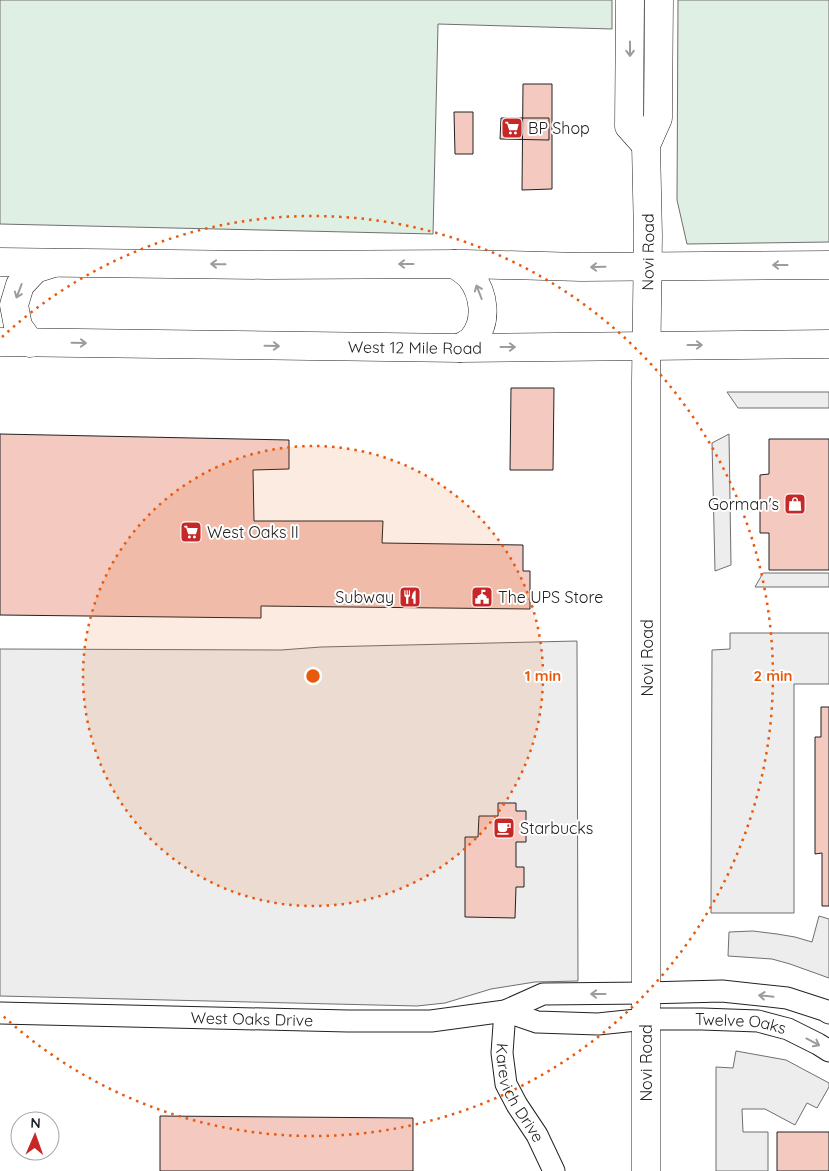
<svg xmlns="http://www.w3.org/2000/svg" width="829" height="1171" font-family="Quicksand,sans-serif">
<rect width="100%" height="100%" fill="#fff"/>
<path fill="#e0efe3" stroke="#6f6f6f" d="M0 0H612V29L438 24 433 234 0 224Z
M678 0H829V242L687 244 677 200Z"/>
<path fill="#ededed" stroke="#6f6f6f" d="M727 392H829V408H738Z
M729 434 731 565 715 571 712 443Z
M763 573H829V587H755Z
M730 633H829V684H794V913H711L712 650 730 649Z
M577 641 578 981 535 982 491 989 445 1003 417 1006 0 996V649L281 650 321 647Z
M819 916 829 919V978L790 964 772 959 728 956 729 932 753 931 777 934 795 937 812 942Z
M736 1051 786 1060 829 1083V1087L817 1108 807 1103 795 1125 765 1109H742L743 1132H768V1171H716V1067L733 1068Z"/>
<path fill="#f3c9c0" stroke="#222" d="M523 84H552V189L522 190Z
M454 112H473V154H455Z
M501 118H549V140L500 139Z
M511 388H554L553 470H510Z
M0 434 289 440V469L253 470 254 521H383L382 543 523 545V571H530V609L261 606V618L0 615Z
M769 439H829V570H769V533H760V475L769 474Z
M821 707H829V906H822V853L815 854V737H821Z
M498 803H516V811H526V842H516V867H524V887H516L515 918 465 917V837H478L479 816H498Z
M160 1116 413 1118V1171H160Z
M777 1132H829V1171H777Z"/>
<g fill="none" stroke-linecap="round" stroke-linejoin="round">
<g stroke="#222" stroke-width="23">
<g id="minor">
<path id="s1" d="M505 1011 537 1022 598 1024 646 1019H702L758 1021 788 1029 818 1044 829 1051"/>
<path id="s2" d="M505 1011 502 1053 506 1084 517 1105 537 1135 554 1171"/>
<path id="s3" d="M0 1013 348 1021H431L505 1011 543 994 646 993 722 991 787 998 824 1010 829 1013"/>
</g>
</g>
<g stroke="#222" stroke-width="29">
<g id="major">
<path d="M630 0 629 126 646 145"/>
<path d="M0 262 266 265 465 264 581 267 829 265"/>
<path d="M455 264C460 268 467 272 471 277 484 294 488 321 473 339 470 343 464 345 460 348"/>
<path id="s4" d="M0 342 460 348 829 344"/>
<path d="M30 343 18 326 14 305 20 285 35 269 54 263"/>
<path id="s5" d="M646 1171V380L648 236 646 145 658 118 659 0"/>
</g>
</g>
<use href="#minor" stroke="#fff" stroke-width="21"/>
<use href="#major" stroke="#fff" stroke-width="28"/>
</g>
<defs><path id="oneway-shaft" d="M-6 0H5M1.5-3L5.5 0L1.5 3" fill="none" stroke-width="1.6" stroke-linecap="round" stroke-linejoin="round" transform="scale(1.25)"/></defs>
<g stroke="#9c9c9c">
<use href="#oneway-shaft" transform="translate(630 49) rotate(90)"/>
<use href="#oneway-shaft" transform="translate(218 264) rotate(-179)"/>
<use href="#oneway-shaft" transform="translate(406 264) rotate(180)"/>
<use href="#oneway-shaft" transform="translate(780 265) rotate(180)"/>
<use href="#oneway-shaft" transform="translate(598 267) rotate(179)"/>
<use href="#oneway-shaft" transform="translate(19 291) rotate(111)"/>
<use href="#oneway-shaft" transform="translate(479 292) rotate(-111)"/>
<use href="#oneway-shaft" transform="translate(79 343) rotate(1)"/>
<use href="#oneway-shaft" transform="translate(695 345)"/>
<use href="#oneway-shaft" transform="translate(272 346) rotate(1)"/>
<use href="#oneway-shaft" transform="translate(508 347)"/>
<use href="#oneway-shaft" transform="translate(598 994) rotate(180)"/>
<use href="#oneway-shaft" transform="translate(766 996) rotate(-174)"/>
<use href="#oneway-shaft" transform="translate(813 1042) rotate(28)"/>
</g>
<circle cx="313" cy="676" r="230" fill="#e8590c" fill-opacity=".12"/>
<g fill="none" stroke="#e8590c" stroke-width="2.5" stroke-dasharray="2.5 5">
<circle cx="313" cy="676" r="230"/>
<path d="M2 337A460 460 0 1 1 2 1015"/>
</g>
<defs>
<g id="supermarket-square" transform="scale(1.125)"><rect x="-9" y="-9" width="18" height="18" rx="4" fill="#c62828" stroke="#fff"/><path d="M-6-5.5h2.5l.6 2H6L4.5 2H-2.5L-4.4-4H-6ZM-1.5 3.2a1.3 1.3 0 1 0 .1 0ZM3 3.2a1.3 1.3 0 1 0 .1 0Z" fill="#fff"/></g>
<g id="shop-square" transform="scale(1.125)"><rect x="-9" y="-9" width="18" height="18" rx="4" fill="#c62828" stroke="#fff"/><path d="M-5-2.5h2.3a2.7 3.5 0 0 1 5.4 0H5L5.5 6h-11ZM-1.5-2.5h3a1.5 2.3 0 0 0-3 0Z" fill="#fff"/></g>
<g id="restaurant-square" transform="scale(1.125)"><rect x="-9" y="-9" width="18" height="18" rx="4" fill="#c62828" stroke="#fff"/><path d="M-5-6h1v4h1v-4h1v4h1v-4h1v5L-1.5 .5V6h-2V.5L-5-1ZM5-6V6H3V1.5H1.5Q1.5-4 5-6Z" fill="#fff"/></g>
<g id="civic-square" transform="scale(1.125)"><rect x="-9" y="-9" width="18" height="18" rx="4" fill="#c62828" stroke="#fff"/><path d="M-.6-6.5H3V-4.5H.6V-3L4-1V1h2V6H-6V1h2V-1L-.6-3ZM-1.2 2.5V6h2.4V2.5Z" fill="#fff"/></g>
<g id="cafe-square" transform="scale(1.125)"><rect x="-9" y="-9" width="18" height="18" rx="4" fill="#c62828" stroke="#fff"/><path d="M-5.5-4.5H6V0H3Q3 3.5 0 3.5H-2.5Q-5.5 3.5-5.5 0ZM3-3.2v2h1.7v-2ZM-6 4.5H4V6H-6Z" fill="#fff"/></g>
</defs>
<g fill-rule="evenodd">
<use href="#supermarket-square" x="512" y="128"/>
<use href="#shop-square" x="795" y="504"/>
<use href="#supermarket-square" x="191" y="532"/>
<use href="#restaurant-square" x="410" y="597"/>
<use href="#civic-square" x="482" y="597"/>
<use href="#cafe-square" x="504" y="828"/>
</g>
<g text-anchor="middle" stroke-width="4" stroke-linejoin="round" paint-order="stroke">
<g font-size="16" fill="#222" stroke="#fff" text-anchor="start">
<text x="528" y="134">BP Shop</text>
<text x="779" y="510" text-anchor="end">Gorman's</text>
<text x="207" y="538">West Oaks II</text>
<text x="394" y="603" text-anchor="end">Subway</text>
<text x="498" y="603">The UPS Store</text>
<text x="520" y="834">Starbucks</text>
</g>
<g font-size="16" fill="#222" stroke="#fff">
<text dy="6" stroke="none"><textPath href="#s5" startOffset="919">Novi Road</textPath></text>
<text dy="6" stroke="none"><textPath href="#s4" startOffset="415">West 12 Mile Road</textPath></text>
<text transform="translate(647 658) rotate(-90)" y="6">Novi Road</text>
<text dy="6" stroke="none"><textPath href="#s3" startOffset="252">West Oaks Drive</textPath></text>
<text dy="6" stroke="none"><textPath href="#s1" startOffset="238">Twelve Oaks</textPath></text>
<text transform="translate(646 1063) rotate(-90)" y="6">Novi Road</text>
<text dy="6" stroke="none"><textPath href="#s2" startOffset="86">Karevich Drive</textPath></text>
</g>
</g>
<circle cx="313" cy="676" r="8" fill="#e8590c" stroke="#fff" stroke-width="2.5"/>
<g font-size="15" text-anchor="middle" font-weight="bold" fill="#e8590c" stroke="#fff" stroke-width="4" stroke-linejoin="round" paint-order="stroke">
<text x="543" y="681">1 min</text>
<text x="773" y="681">2 min</text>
</g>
<g transform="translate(35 1136) rotate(2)"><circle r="24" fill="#ffffff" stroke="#a7a7a7"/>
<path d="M0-4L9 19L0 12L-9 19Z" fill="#c62828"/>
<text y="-8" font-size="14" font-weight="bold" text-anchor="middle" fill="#222222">N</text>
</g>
</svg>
